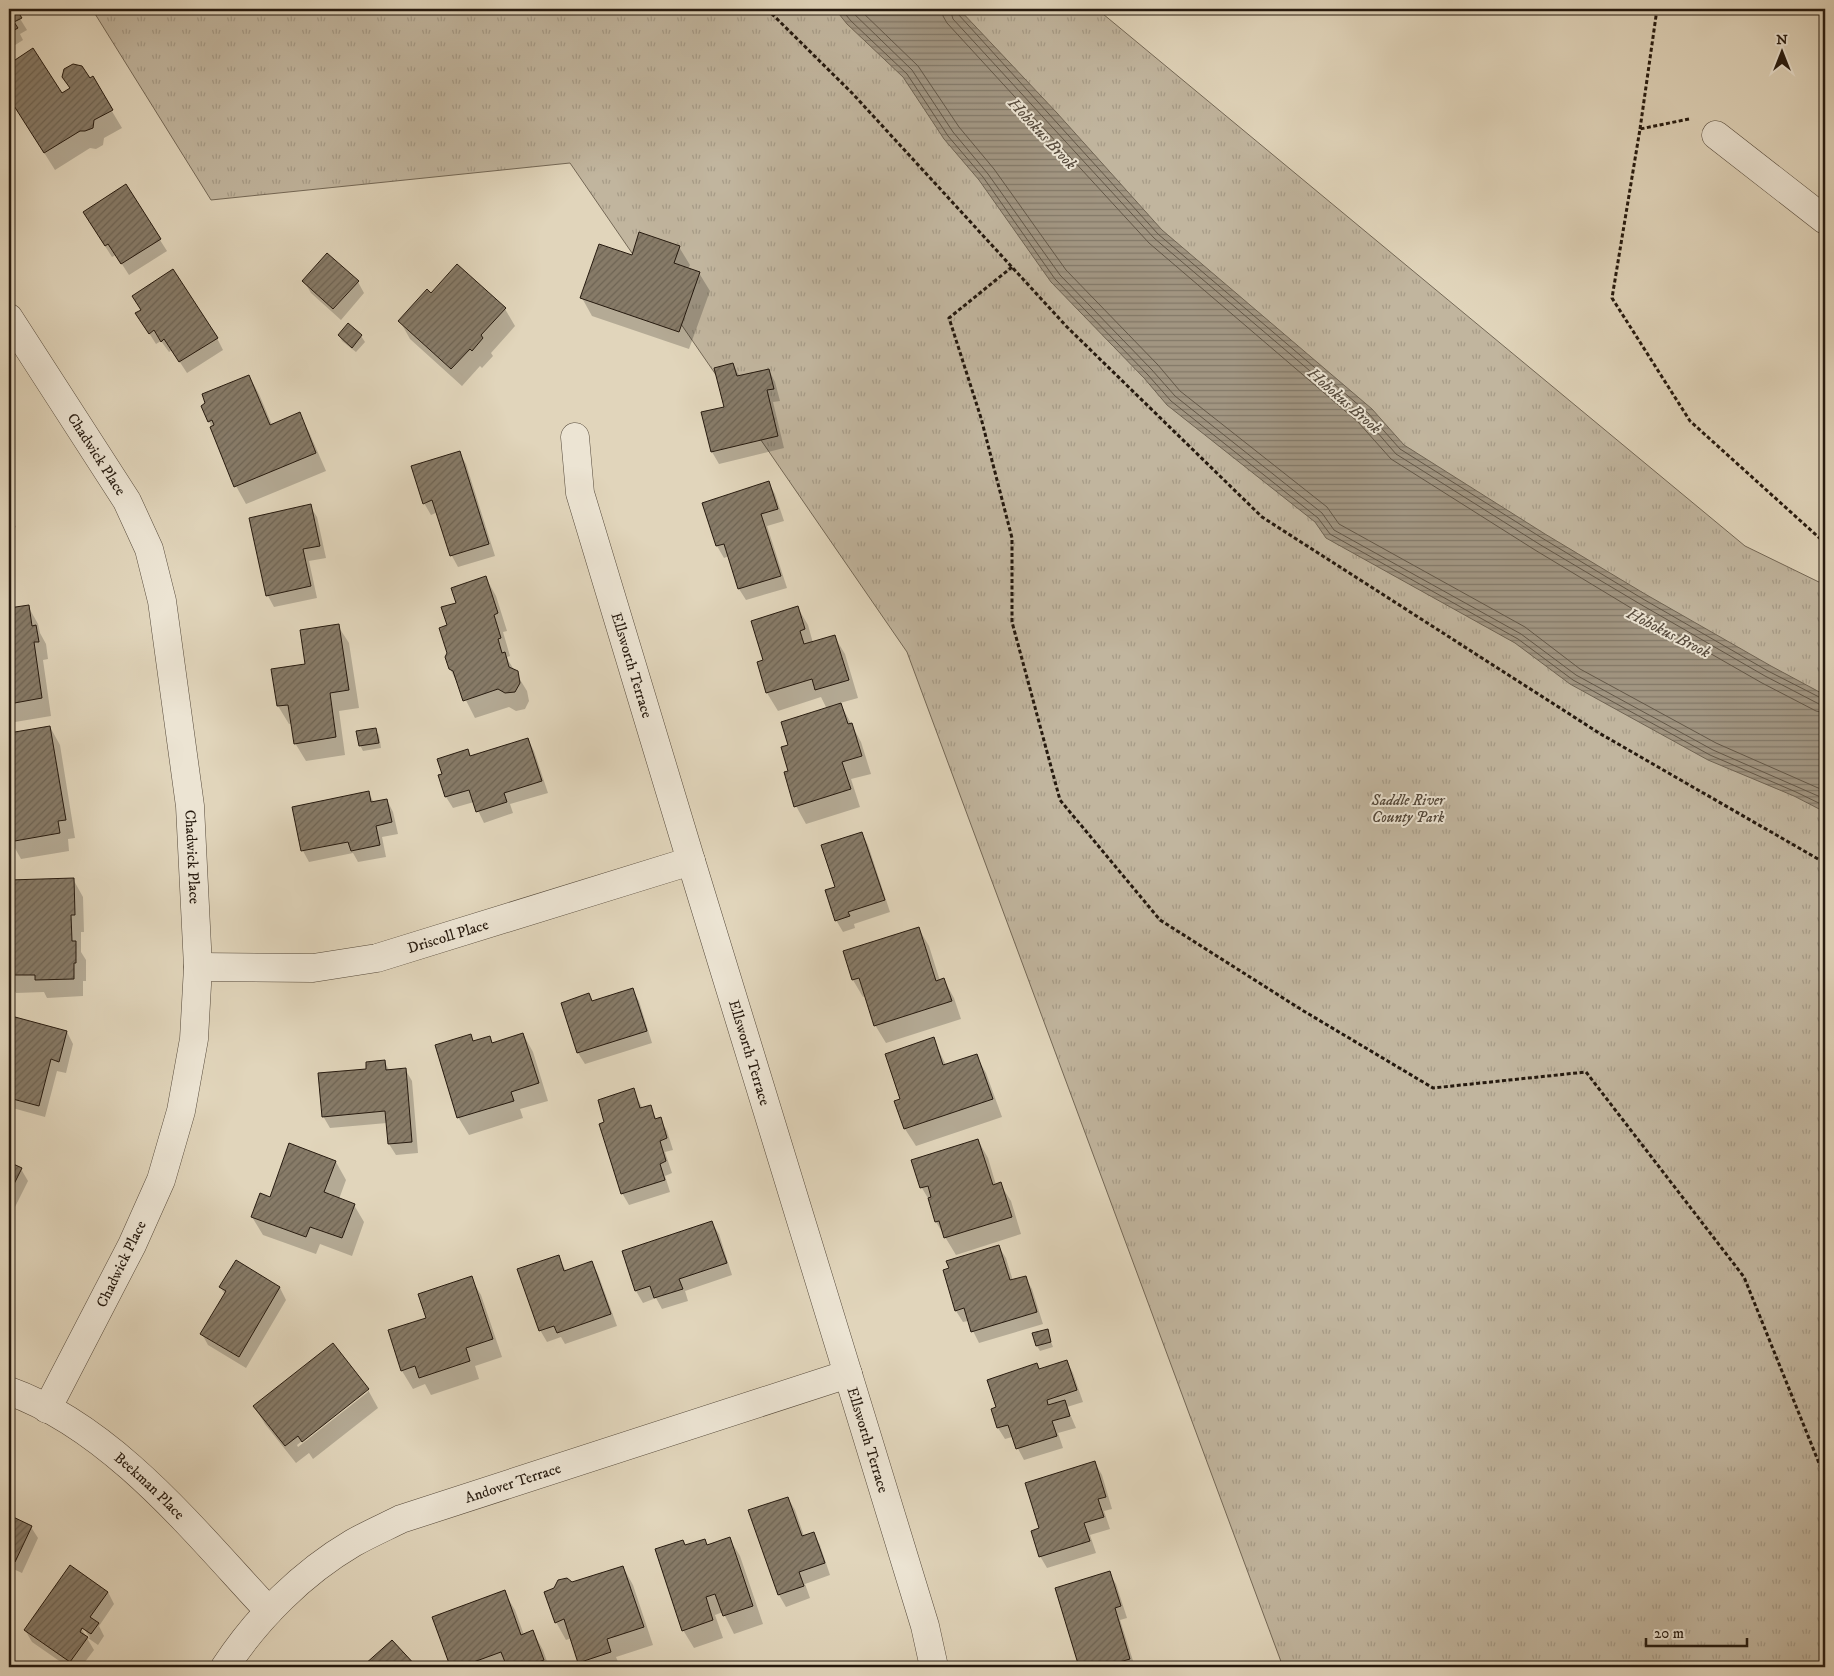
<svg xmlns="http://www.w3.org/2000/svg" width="1834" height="1676" font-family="'IM FELL DW Pica',serif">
<defs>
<pattern id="park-tufts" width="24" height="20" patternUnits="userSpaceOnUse" patternTransform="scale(1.25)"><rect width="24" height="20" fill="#c1b59e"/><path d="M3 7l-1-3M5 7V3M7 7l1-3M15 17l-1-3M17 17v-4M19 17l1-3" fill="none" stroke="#a69b87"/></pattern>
<pattern id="water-rules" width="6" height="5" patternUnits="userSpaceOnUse" patternTransform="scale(1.25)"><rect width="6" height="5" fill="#a19581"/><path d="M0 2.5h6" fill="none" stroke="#837968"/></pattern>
<pattern id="building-hatch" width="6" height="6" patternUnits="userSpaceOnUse" patternTransform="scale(1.25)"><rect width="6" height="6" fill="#877b68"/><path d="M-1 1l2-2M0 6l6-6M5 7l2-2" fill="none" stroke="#6e6454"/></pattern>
</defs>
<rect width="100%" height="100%" fill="#e1d5bb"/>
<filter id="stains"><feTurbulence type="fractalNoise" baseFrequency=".004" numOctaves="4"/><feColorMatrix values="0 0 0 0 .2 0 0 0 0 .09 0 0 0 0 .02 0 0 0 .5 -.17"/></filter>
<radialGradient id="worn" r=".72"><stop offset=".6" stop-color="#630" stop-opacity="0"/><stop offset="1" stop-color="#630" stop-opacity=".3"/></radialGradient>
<path fill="url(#park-tufts)" stroke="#746856" d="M92 9H1097L1745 546 1825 585V1667H1283L907 652 570 163 211 200Z"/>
<path fill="url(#water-rules)" stroke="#706453" d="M835 9H959L1057 113 1162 230 1372 409 1404 445 1545 534 1645 594 1771 666 1825 695V812L1794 796 1708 760 1570 684 1515 643 1326 538 1315 522 1167 405 1144 378 1051 282 979 180 944 139 903 77 847 24Z"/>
<path fill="#0003" d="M10 9H14L27 30 20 34 23 40 9 49V10Z
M33 50 61 95 71 89 64 77 89 80 92 78 122 128 104 138 103 145 96 149 90 148 55 170 9 97V65Z
M91 224 160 240 167 251 129 275 116 255 112 257Z
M679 247 690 265 688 269 699 273 710 291 689 349 592 316 582 298 633 256Z
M304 281 358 282 364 293 341 320 311 293Z
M431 294 505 309 515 326 491 353 493 356 482 368 480 366 462 386 410 339 400 321Z
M144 325 217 338 223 350 187 373 172 350 169 352 161 341 156 344Z
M348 325 361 336 365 342 356 352 342 341 339 335Z
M733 364 740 377 769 370 775 382 780 401 773 402 784 448 719 464 712 452 703 413 725 408Z
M249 376 259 394 272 425 299 414 309 432 326 471 246 504 236 486 209 421Z
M459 452 466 464 495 556 458 567 452 556 438 512 431 515 424 503Z
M769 483 775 494 784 521 767 526 787 588 746 600 739 589 729 556 724 558 717 546 703 504Z
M310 506 317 517 326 558 309 561 317 598 274 607 268 596Z
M9 514 16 527 9 531Z
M9 543 15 554 9 557Z
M486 578 496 596 507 631 503 632 510 656 507 657 508 660 527 691 529 701 525 709 516 711 509 707 475 718 450 669 449 626 458 604Z
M28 606 38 624 40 633 46 644 48 659 43 660 51 716 9 723V609Z
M798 608 808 625 813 643 834 636 845 654 858 698 840 703 861 742 871 774 851 779 860 807 806 824 796 806 790 771V745L827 709 821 697 778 711 767 693 758 663 764 661Z
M338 626 349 643 359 708 339 711 345 755 306 761 295 743 292 723 289 724 278 706 273 670 306 665Z
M50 727 60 745 75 838 68 839 69 851 21 859 11 841 9 830V762L13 761 9 734Z
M375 730 379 735 381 748 363 751 360 745Z
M528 739 534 751 548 793 510 804 513 813 484 823 474 802 453 808 446 797 443 775 467 751 471 758Z
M369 793 374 803 387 800 393 812 398 834 382 837 386 857 358 862 353 853 309 862 303 851Z
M862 833 868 845 890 912 854 924 855 928 843 932 836 920V887Z
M73 879 83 897 84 932H81V952L86 960V981H83V996L47 998 44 992 16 993 9 980V881Z
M919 929 929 946 940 981 944 980 954 998 961 1019 886 1043 875 1025 866 996 863 997 853 980Z
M632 989 639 1001 652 1043 585 1064 578 1053 562 1003 589 994 593 1002Z
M15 1019 67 1032 73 1044 66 1073 57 1071 45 1117 9 1107V1044Z
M523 1034 533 1052 548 1101 520 1109 523 1118 469 1135 458 1117 470 1036 474 1042 489 1038 492 1044Z
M933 1039 946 1065 976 1055 986 1073 1002 1117 916 1146 905 1129 896 1102 902 1100Z
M384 1061 389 1070 405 1069 412 1081 418 1153 396 1155 389 1144 387 1123 330 1128 323 1116Z
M633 1090 643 1109 650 1107 657 1120 660 1119 667 1131 673 1150 665 1152 672 1173 665 1176 670 1192 629 1205 622 1193 606 1123Z
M978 1140 988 1158 996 1185 1000 1184 1011 1201 1021 1234 956 1255 936 1222 932 1205 922 1188 913 1161Z
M336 1162 346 1180 339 1199 354 1205 364 1222 352 1256 320 1244 316 1254 263 1235 252 1217 271 1199Z
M9 1163 21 1169 28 1181 9 1219Z
M712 1223 719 1234 732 1275 685 1291 688 1301 662 1309 656 1298 643 1303 636 1291 623 1252Z
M999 1247 1006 1258 1013 1281 1025 1277 1032 1289 1043 1324 979 1343 968 1321 963 1322 956 1311Z
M558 1256 566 1271 592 1263 598 1274 617 1326 565 1344 561 1337 547 1342 540 1330Z
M237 1262 280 1288 286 1300 246 1368 208 1345 202 1334 225 1295 221 1288Z
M471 1278 481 1295 502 1357 475 1366 479 1379 431 1395 425 1384 413 1389 402 1371 389 1331 427 1319Z
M1047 1331 1053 1347 1040 1351 1037 1346Z
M1067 1361 1073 1373 1083 1402 1067 1407 1076 1428 1058 1433 1063 1448 1024 1460 1012 1437 1005 1439 998 1428 992 1410 997 1408 1039 1370Z
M368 1389 297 1445 298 1447 368 1392V1390L378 1408 313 1459 309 1453 296 1463 265 1424 254 1406Z
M1095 1463 1102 1475 1112 1509 1104 1511 1110 1529 1090 1535 1096 1553 1047 1568 1040 1556 1041 1529Z
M788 1498 795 1510 804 1536 813 1533 820 1545 830 1575 805 1584 810 1598 786 1607 779 1595 750 1511Z
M9 1516 31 1527 38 1538 22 1573 9 1567Z
M729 1538 740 1556 763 1624 734 1634 723 1612 715 1615 723 1638 694 1648 683 1630 685 1546 704 1540 708 1546Z
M623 1567 633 1585 653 1645 616 1657 620 1667H582L572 1638 566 1640 556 1622 555 1589Z
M1109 1573 1116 1584 1127 1618 1120 1620 1135 1667H1081L1056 1589Z
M108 1592 114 1604 99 1626 104 1636 98 1645 88 1638H90L80 1622 78 1623 94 1650 81 1667H68L32 1642 25 1630Z
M504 1592 515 1610 524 1635 533 1632 543 1650 549 1667H452L451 1665Z"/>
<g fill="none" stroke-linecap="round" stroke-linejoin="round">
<path stroke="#645848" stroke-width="1" d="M841 9 851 21 907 74 948 136 983 177 1055 279 1148 375 1171 401 1318 518 1330 534 1518 639 1573 680 1710 755 1796 792 1825 806
M849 9 912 70 953 132 988 174 1060 275 1152 370 1175 396 1322 513 1334 530 1521 634 1576 675 1713 750 1825 799
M859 9 918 66 959 127 994 169 1066 270 1158 365 1180 391 1327 507 1339 524 1525 627 1580 669 1716 743 1825 791
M942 9 943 16 947 23 1149 243 1358 422 1391 459 1535 550 1636 611 1762 683 1816 711 1825 713
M950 9 953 19 1154 238 1364 417 1396 454 1539 544 1640 604 1765 676 1819 704 1825 705
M956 9 958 14 1158 234 1368 413 1400 449 1542 538 1643 599 1768 671 1821 698 1825 699"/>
</g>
<path fill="url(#building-hatch)" stroke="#261a0f" d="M9 9H16L22 18 14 22 18 28 9 33Z
M33 48 62 93 70 88 62 77 64 69 73 64 82 66 90 78 93 76 113 110 94 120 93 128 85 131H80L44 153 9 98V64Z
M126 184 161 239 121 264 108 244 105 246 83 212Z
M639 232 680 246 674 263 700 272 679 332 580 298 599 244 632 255Z
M327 253 359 281 333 309 302 281Z
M457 264 506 308 481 335 483 338 472 351 470 349 451 369 398 321 427 289 431 293Z
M173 269 218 338 179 362 164 339 161 342 154 330 149 334 135 313 141 310 132 296Z
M348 323 362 335 352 348 338 335Z
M733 363 737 376 769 369 774 389 767 390 778 436 711 452 701 412 724 407 714 368Z
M249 375 270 425 300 412 316 453 234 487 210 427 214 425 212 420 208 422 201 406 205 403 202 394Z
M460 451 489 544 450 556 432 500 423 504 411 466Z
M769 481 778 509 761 514 781 576 738 589 724 544 716 546 702 503Z
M311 504 320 546 303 549 311 586 266 596 249 518Z
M486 576 498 613 494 615 501 638 498 639 502 653 505 652 509 667 518 671 520 683 515 692 505 693 498 689 463 701 453 671 449 669 445 657 447 653 439 628 447 625 441 607 456 603 451 588Z
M29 605 32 626 36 625 39 642H34L42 698 9 704V608Z
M798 606 805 629 800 631 804 644 835 635 849 680 815 690 812 679 766 693 757 662 763 660 751 621Z
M339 624 349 690 330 693 336 737 294 744 288 705 277 706 271 669 305 664 300 630Z
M841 703 848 724 852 723 862 756 842 762 851 789 794 807 784 772 788 771 781 747 788 745 781 722Z
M50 726 66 820 58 821 60 833 9 842V760H12L9 733Z
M376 728 379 743 359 746 356 731Z
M528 738 542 781 504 793 507 802 476 812 469 790 445 797 438 775 442 774 437 759 468 749 470 756Z
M369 791 371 802 387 799 392 822 376 826 380 845 351 851 348 842 301 851 292 807Z
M862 832 885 900 848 912 850 916 835 921 825 890 835 887 821 845Z
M74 878 75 915H71L72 941H76V963H74V979L35 980V975H9V880Z
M919 927 936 981 944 978 952 1001 874 1026 859 978 852 980 843 951Z
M633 988 647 1031 577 1053 561 1003 589 993 592 1001Z
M15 1017 67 1031 59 1062 51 1059 39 1106 9 1098V1039Z
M523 1033 539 1083 511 1092 514 1101 457 1118 435 1045 471 1034 473 1041 490 1036 492 1043Z
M934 1037 943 1065 977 1054 993 1099 904 1129 894 1101 900 1099 885 1054Z
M385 1060 386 1070 406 1068 412 1142 388 1144 385 1111 322 1117 318 1073 366 1069V1062Z
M634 1088 640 1108 651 1105 655 1119 661 1117 667 1138 660 1141 666 1161 660 1164 665 1180 621 1194 599 1124 604 1122 598 1100Z
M978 1139 993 1185 1001 1182 1012 1217 944 1238 939 1221 935 1222 928 1198 931 1197 928 1186 920 1188 911 1160Z
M289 1143 336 1161 324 1192 355 1204 342 1238 310 1227 306 1237 251 1217 260 1193 270 1197Z
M9 1162 22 1168 9 1194Z
M712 1221 727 1263 679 1279 683 1289 654 1298 650 1286 635 1291 622 1251Z
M999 1245 1010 1280 1026 1276 1037 1312 971 1332 964 1308 955 1311 943 1270 949 1268 946 1261Z
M559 1255 564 1271 592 1261 611 1314 557 1333 554 1326 539 1331 517 1269Z
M236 1260 280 1287 239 1357 200 1334 226 1291 219 1287Z
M472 1276 493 1339 466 1348 470 1361 419 1378 415 1366 401 1371 388 1330 426 1318 418 1294Z
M1048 1329 1051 1342 1036 1346 1032 1333Z
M333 1343 369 1389 302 1442 298 1436 285 1446 253 1406Z
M1067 1360 1077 1390 1047 1400 1048 1405 1065 1400 1070 1416 1052 1421 1057 1436 1016 1449 1008 1425 997 1428 991 1409 996 1407 987 1380 1037 1363 1039 1369Z
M1095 1461 1106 1497 1098 1499 1104 1517 1084 1523 1090 1541 1039 1557 1031 1531 1039 1528 1025 1483Z
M788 1497 802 1536 814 1532 825 1563 799 1572 804 1586 778 1595 748 1510Z
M9 1515 32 1526 15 1562 9 1559Z
M730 1537 753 1606 723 1616 715 1594 706 1597 713 1620 682 1631 655 1549 683 1540 685 1545 705 1539 707 1545Z
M70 1565 108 1592 90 1617 99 1623 91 1634 82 1628 80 1632 88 1637 70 1662 24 1630Z
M623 1566 644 1627 607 1639 611 1652 578 1663 564 1619 555 1623 544 1592 554 1588 558 1580 567 1578 572 1582Z
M1110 1571 1121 1606 1115 1608 1130 1659 1102 1667H1079L1055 1588Z
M505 1590 521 1635 533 1630 544 1660 525 1667H507L501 1652 460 1667 459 1663 450 1666 432 1617Z
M392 1640 417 1667H366L364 1665Z"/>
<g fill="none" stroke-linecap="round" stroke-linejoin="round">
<g stroke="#55493a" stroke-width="29">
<g id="minor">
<path d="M1716 135 1825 220"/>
<path id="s1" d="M9 318 127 501 149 549 162 601 190 806 198 967 194 1039 181 1111 161 1180 132 1245 47 1409"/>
<path id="s2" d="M575 437 580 493 691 861 925 1626 934 1667"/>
<path id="s3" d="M198 967 313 968 377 958 691 861"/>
<path id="s4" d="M9 1391C113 1428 195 1532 269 1611"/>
<path id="s5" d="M225 1667C257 1618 302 1573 353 1543 369 1534 385 1527 401 1519L848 1374"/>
</g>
</g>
<path stroke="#261a0f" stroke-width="3" stroke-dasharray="4 2.5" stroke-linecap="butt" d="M767 9 853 94 1067 327 1262 517 1599 733 1825 863
M1689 119 1640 129 1612 298 1690 421 1825 543
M1640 129 1657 9
M1012 267 949 318 981 418 1012 538V622L1060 800 1160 920 1302 1010 1433 1088 1586 1072 1744 1277 1825 1478"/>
<use href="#minor" stroke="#ece4d3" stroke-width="28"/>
</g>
<g text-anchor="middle" stroke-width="4" stroke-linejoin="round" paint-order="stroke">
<g font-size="15" fill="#261a0f" stroke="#ece4d3">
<text dy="5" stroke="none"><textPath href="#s1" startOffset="162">Chadwick Place</textPath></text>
<text dy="5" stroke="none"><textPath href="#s2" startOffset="236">Ellsworth Terrace</textPath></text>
<text dy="5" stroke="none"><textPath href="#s1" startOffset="582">Chadwick Place</textPath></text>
<text dy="5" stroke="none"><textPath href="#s3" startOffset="254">Driscoll Place</textPath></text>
<text dy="5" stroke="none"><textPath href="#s2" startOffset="641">Ellsworth Terrace</textPath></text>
<text transform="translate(121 1264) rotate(-64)" y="5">Chadwick Place</text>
<text dy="5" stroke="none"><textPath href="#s2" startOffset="1046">Ellsworth Terrace</textPath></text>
<text dy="5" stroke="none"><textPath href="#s5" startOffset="351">Andover Terrace</textPath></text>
<text dy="5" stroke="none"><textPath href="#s4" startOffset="171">Beekman Place</textPath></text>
</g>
<g font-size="15" font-style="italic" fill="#54483a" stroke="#ece4d3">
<text x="1408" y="805">Saddle River<tspan x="1408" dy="17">County Park</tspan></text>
</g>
<g font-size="16" font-style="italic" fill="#574b3d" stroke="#ece4d3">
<text transform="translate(1043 133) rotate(47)" y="6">Hohokus Brook</text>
<text transform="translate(1345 400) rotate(41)" y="6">Hohokus Brook</text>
<text transform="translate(1669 632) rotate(27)" y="6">Hohokus Brook</text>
</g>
</g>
<rect width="1834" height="1676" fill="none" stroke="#e1d5bb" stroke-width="30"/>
<rect x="10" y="10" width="1814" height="1656" fill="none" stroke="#261a0f" stroke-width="2.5"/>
<rect x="15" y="15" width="1804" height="1646" fill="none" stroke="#261a0f"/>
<g transform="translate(1782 52)" stroke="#ece4d3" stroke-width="4" paint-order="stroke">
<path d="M0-4L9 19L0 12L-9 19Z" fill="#261a0f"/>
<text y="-8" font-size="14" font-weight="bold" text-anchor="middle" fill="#261a0f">N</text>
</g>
<path d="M1646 1638v8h101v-8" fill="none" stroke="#261a0f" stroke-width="2.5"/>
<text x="1654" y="1638" font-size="15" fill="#261a0f" stroke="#ece4d3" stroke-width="4" paint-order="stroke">20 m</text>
<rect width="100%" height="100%" filter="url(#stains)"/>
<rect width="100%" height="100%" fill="url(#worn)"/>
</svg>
